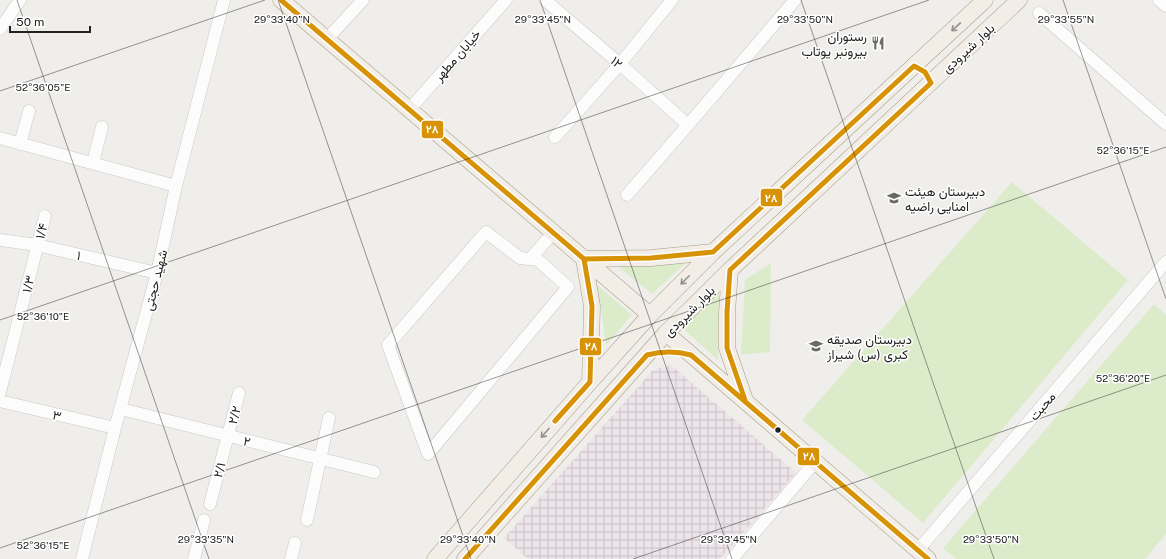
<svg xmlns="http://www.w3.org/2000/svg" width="1166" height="559" font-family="'Public Sans',Vazirmatn,sans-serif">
<defs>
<pattern id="industrial-grid" width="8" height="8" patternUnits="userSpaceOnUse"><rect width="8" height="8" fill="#ede4e9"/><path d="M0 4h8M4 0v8" fill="none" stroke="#cbc3c8"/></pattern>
</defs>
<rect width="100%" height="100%" fill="#f0eeeb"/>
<path fill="url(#industrial-grid)" d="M671 365 796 473 720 559H528L504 538 653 370Z"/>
<path fill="#dceccb" d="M1012 182 1128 280 923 523 802 420Z
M687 262 652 294 615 264Z
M771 263 770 352 741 355 745 280Z
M597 285 632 315 606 345 602 316Z
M719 292 718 360 681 327Z
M1154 304 1166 315V534L1145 559H956L943 548Z"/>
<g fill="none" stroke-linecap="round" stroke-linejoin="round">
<g stroke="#c9c8c7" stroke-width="13">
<path id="minor" d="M545 0 620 64 688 125
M1159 0 1166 6
M1039 13 1166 124
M0 29 20 0
M327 39 363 0
M409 110 506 0
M555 137 620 64 672 0
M0 138 176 186
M20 144 29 111
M93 163 102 127
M627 195 688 125 795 0
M486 232 520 258 538 260 568 287 428 454 388 345Z
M0 240 37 245 157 273
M530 259 553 233
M0 392 45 216
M0 401 115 428
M121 409 374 472
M210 504 239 393
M307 520 329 418
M918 550 1166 262
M82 559 115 428 157 273 176 186 224 0
M194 559 204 520
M291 559 295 543
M732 559 815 462"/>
</g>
<g stroke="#a79d87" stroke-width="17">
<path id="major" d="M281 0 650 315
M584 259 651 258 713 252
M584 259 592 306 590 382
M730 270 727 312V348L745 400
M666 333 928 559
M435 559 590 382 650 315 713 252 985 0
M465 559 666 333 730 270 1019 0"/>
</g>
<use href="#minor" stroke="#fdfcfc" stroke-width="12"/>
<use href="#major" stroke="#f2ede7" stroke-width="16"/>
<g stroke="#fff" stroke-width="8">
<path id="bus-1" d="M281 0 584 259
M584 259 651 258 713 252 914 66 925 72 931 83 730 270 727 312V348L745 400
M555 421 590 382 592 306 584 259
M465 559 647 355C662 351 676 351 691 355L928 559"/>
</g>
<use href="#bus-1" stroke="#d79205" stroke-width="5"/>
</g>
<defs><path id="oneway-shaft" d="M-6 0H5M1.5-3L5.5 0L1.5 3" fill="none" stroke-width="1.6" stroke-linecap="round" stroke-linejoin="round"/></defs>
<g stroke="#94928e">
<use href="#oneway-shaft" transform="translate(956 27) rotate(137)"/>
<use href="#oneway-shaft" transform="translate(685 280) rotate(135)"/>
<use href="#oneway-shaft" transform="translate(545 433) rotate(131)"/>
</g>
<path fill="none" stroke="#222" stroke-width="1" stroke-opacity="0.45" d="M17 0 209 559M278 0 471 559M540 0 732 559M801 0 994 559M1063 0 1166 299M0 91 265 0M0 320 929 0M0 548 1166 147M633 559 1166 375"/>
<defs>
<g id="restaurant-bare" transform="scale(1.08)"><path d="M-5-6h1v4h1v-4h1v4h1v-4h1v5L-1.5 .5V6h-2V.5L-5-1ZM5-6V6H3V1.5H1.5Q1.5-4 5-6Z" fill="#6a6968" stroke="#fff" stroke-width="2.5" paint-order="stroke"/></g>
<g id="school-bare" transform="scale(1.08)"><path d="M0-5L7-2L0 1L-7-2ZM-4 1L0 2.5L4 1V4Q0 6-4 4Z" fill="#6a6968" stroke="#fff" stroke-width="2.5" paint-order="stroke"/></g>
</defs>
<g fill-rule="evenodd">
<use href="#restaurant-bare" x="878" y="43"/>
<use href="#school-bare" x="894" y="198"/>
<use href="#school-bare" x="816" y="346"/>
</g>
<circle fill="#222" stroke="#fff" stroke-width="1.5" cx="778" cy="430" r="3.5"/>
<g text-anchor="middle" stroke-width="3" stroke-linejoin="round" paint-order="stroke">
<g font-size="13" fill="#222" stroke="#fff" text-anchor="start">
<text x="867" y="41" text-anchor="end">رستوران<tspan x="867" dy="15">بیرونبر یوتاب</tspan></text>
<text x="905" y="196">دبیرستان هیئت<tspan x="905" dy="15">امنایی راضیه</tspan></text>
<text x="827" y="344">دبیرستان صدیقه<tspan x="827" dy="15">کبری (س) شیراز</tspan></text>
</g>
<g font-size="13" fill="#222" stroke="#fff">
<text transform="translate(968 48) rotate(-43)" y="5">بلوار شیرودی</text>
<text transform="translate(457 55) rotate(-49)" y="5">خیابان مطهر</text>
<text transform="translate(617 62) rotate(41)" y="5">۱۲</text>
<text transform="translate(41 231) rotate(-76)" y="5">۱/۴</text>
<text transform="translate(79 255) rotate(13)" y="5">۱</text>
<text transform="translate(155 280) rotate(-76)" y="5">شهید حجتی</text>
<text transform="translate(28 284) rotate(-76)" y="5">۱/۳</text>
<text transform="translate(689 311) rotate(-45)" y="5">بلوار شیرودی</text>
<text transform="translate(1042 406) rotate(-49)" y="5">محبت</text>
<text transform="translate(57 415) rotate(13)" y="5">۳</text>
<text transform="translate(234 415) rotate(-75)" y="5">۲/۲</text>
<text transform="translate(247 441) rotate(14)" y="5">۲</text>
<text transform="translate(219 470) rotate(-75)" y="5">۲/۱</text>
</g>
</g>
<g font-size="10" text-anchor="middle" fill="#222" stroke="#fff" stroke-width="3" stroke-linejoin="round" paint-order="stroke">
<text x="543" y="23">29°33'45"N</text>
<text x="805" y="23">29°33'50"N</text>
<text x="1066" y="23">29°33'55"N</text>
<text x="282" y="23">29°33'40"N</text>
<text x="43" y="91">52°36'05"E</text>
<text x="1123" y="154">52°36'15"E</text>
<text x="43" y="320">52°36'10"E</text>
<text x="1123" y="382">52°36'20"E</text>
<text x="206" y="543">29°33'35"N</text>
<text x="468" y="543">29°33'40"N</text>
<text x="729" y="543">29°33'45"N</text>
<text x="991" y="543">29°33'50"N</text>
<text x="43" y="549">52°36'15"E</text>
</g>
<g stroke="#fff" stroke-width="1.5">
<rect x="421" y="120" width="23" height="19" rx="4" fill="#d79205"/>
<rect x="760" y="188" width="23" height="19" rx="4" fill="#d79205"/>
<rect x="579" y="337" width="23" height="19" rx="4" fill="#d79205"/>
<rect x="797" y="447" width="23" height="19" rx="4" fill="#d79205"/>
</g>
<g font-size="11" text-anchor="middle" font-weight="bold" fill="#fff">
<text x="432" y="133">۲۸</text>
<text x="771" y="202">۲۸</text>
<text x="591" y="350">۲۸</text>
<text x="809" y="460">۲۸</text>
</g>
<path d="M10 26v6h80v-6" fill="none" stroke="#222222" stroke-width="2"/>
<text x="16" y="26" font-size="12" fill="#222222" stroke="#ffffff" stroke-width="3" paint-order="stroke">50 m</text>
</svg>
